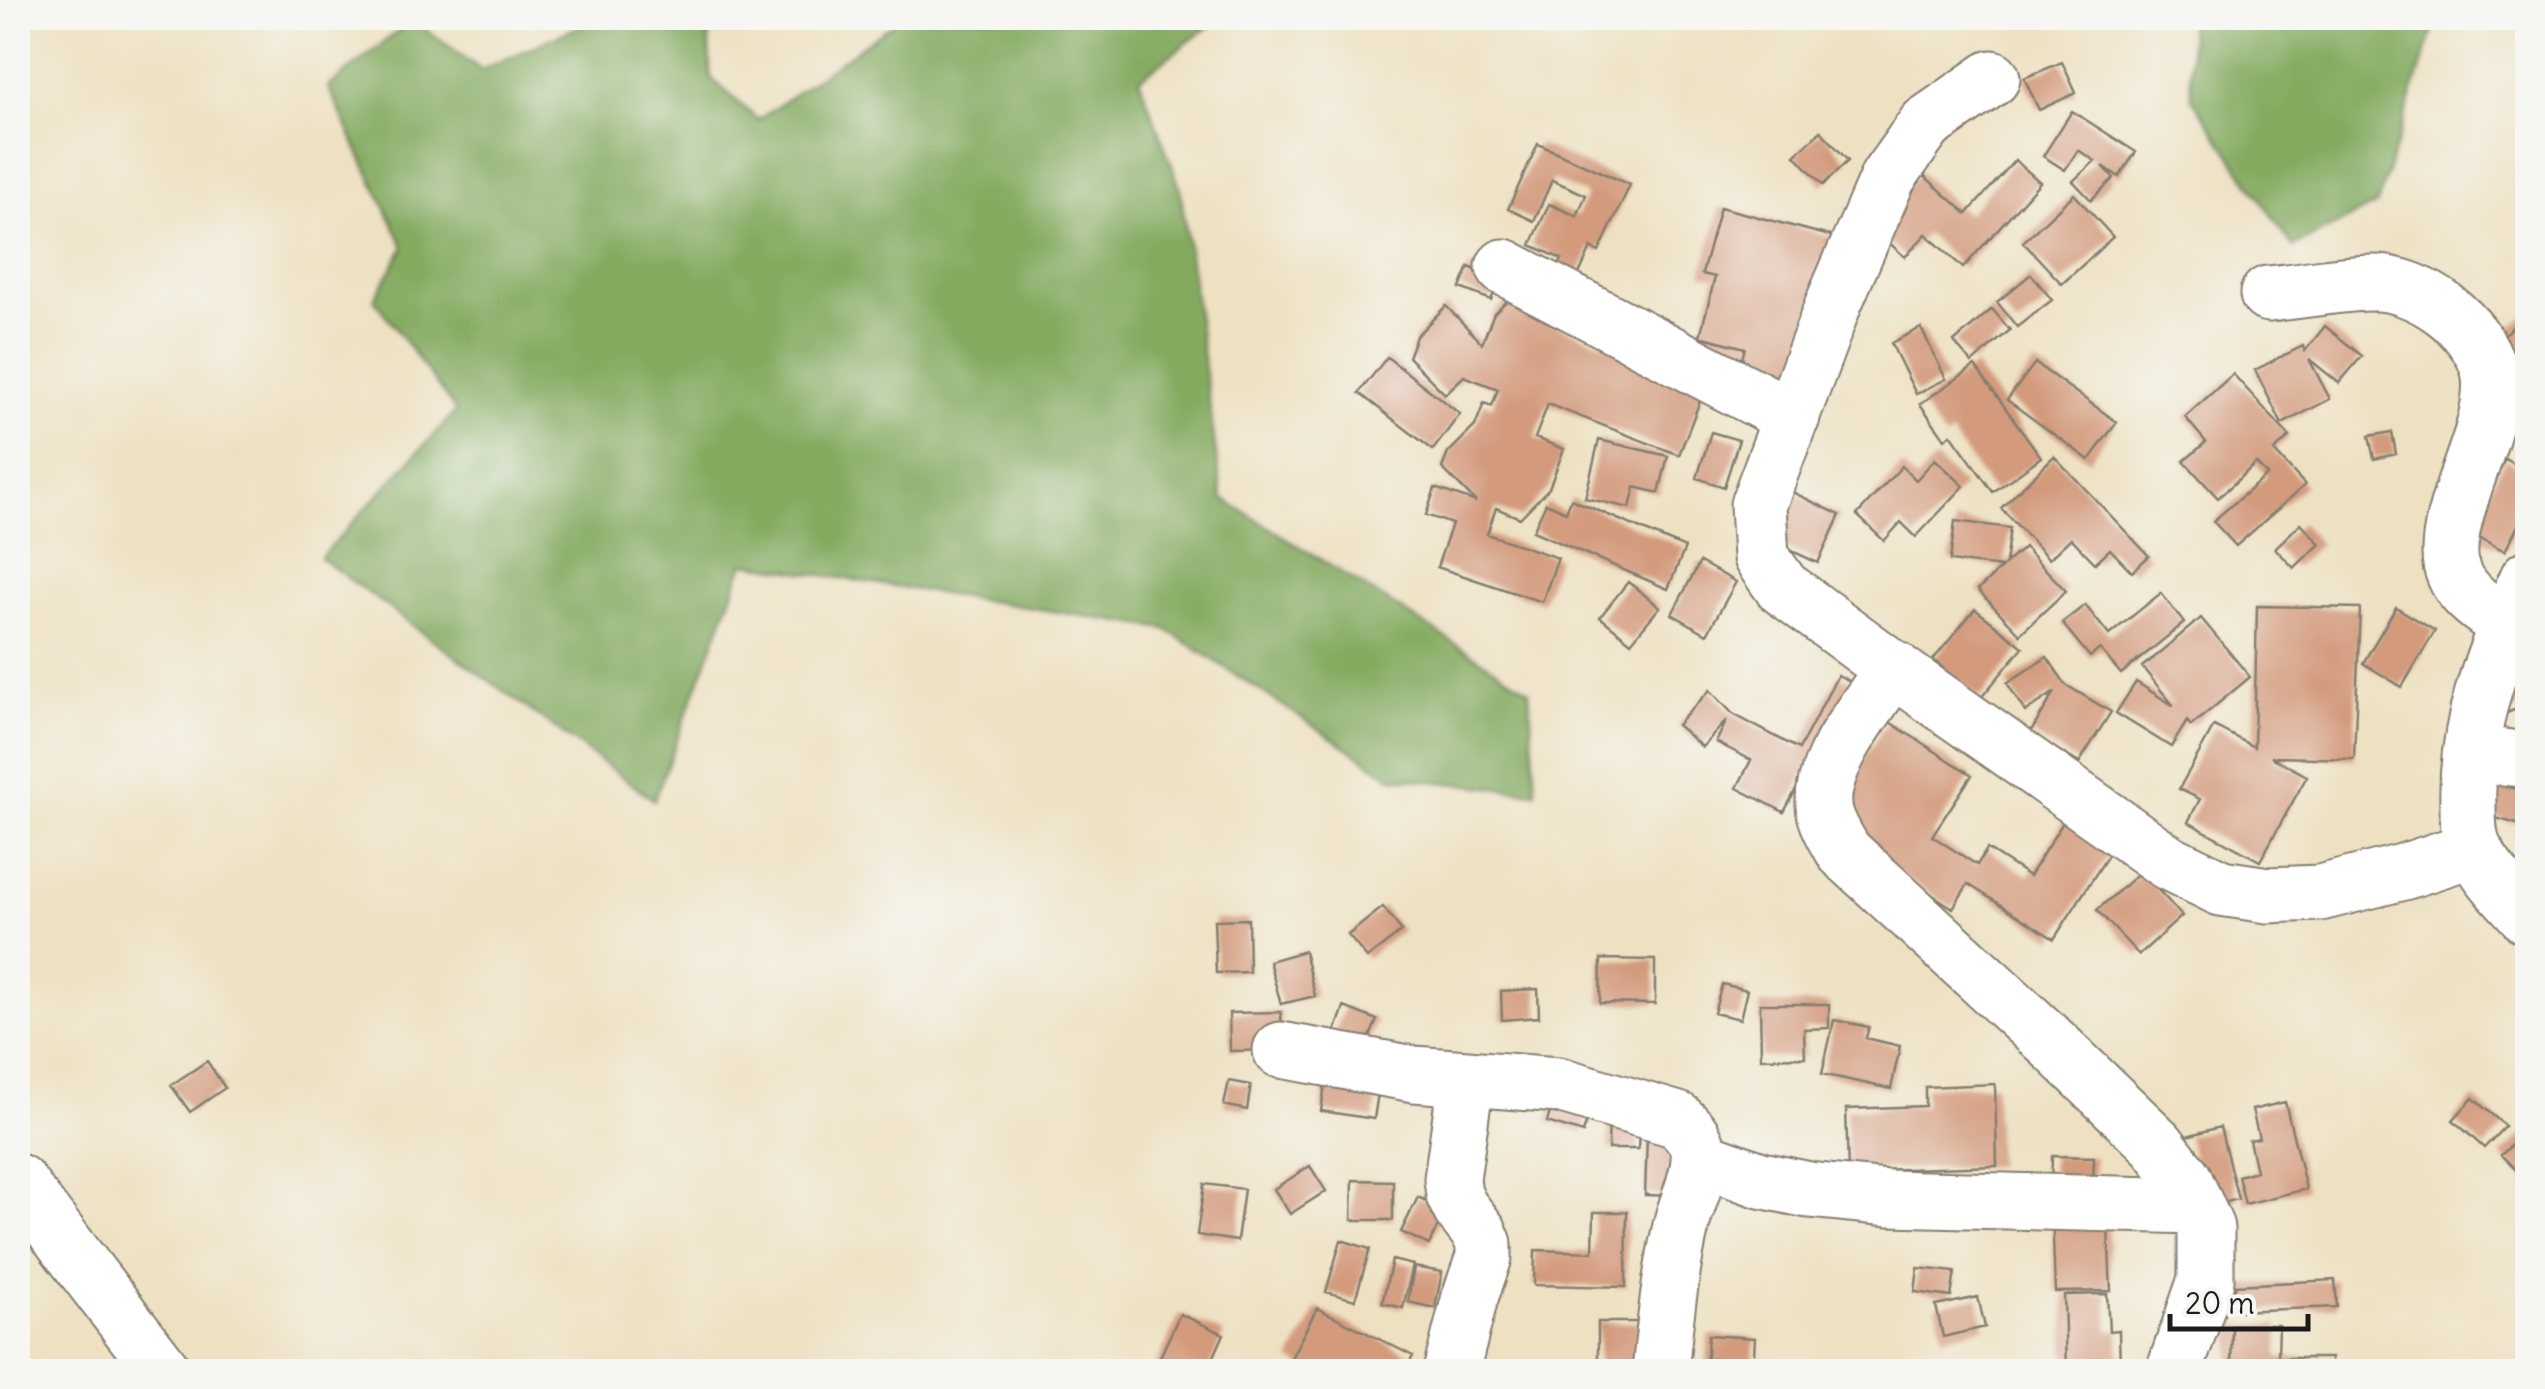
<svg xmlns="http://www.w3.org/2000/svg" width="2545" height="1389" font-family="Delius,sans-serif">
<rect width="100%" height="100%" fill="#f6f6f2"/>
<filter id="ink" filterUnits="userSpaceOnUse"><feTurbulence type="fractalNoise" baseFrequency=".01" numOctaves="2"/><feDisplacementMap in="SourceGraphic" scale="20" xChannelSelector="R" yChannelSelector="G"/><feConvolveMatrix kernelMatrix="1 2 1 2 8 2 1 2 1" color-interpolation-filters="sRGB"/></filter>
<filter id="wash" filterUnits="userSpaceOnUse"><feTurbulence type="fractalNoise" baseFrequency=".0048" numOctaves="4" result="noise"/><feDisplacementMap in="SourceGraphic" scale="40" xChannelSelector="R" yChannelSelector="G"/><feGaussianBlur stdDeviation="2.25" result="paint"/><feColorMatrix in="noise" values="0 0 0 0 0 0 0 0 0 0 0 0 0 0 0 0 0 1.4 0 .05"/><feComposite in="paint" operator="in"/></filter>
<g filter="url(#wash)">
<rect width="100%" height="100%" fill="#eee1c2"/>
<path fill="#84aa60" stroke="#50633e" stroke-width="2.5" d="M597 18H708L711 78 758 120 901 18H1220L1139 79 1180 187 1222 498 1529 690 1536 792 1392 777 1166 629 744 563 654 800 320 558 456 411 374 299 404 247 328 87 413 19 481 70Z
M2189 18H2437L2377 204 2293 247 2191 97Z"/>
<g id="blocks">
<path fill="#d39a7c" d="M2062 62 2076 93 2039 110 2024 78Z
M2072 111 2136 152 2119 177 2103 166 2114 178 2091 200 2073 181 2095 161 2078 150 2065 170 2043 156Z
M1821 131 1848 161 1823 185 1795 155Z
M1538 144 1630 185 1599 252 1591 248 1573 287 1553 277 1562 259 1531 245 1549 204 1577 216 1586 195 1552 180 1534 221 1508 209Z
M2015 160 2040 182 1963 268 1926 234 1905 257 1871 227 1920 172 1967 214Z
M2074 194 2113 237 2062 284 2023 242Z
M1720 207 1845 240 1804 395 1737 377 1745 348 1700 336 1715 277 1702 274Z
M1469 267 1500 280 1491 300 1460 288Z
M2031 274 2052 300 2017 327 1997 302Z
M1516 292 1545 321 1707 383 1679 455 1548 404 1535 438 1564 449 1549 488 1520 518 1496 508 1487 534 1558 558 1542 602 1437 567 1452 524 1426 515 1435 488 1476 502 1442 468 1448 453 1475 426 1484 403 1492 406 1498 389 1464 376 1445 394 1408 357 1416 336 1446 306 1482 343 1494 313Z
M1992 309 2010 330 1972 363 1954 342Z
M2523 317 2528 321V373L2498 340Z
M2325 326 2362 356 2339 383 2309 359 2330 399 2282 424 2255 370 2303 346 2305 351Z
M1921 328 1946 379 1916 394 1891 343Z
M1387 357 1460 414 1433 450 1359 393Z
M2035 363 2117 422 2089 460 2007 400Z
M1975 366 2041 457 1993 492 1951 434 1945 439 1920 404Z
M2233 374 2290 437 2274 451 2305 485 2236 546 2213 521 2267 475 2256 463 2218 498 2184 461 2206 442 2185 417Z
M1711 432 1739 440 1724 487 1697 478Z
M2392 432 2396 454 2374 459 2369 436Z
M1599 440 1668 456 1659 493 1635 487 1630 508 1585 498Z
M2054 456 2149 556 2132 572 2110 549 2095 563 2071 538 2049 559 2001 508Z
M1935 459 1964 486 1916 537 1901 522 1884 541 1857 515 1902 466 1916 480Z
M2505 459 2528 471V506L2505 551 2468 532Z
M1784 488 1840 515 1818 563 1762 537Z
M1571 499 1685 548 1668 589 1533 531 1546 503 1566 512Z
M1955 521 2010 528 2005 564 2024 547 2066 591 2020 634 1978 590 2002 567 1950 561Z
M2301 523 2320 544 2294 568 2275 548Z
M1700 562 1736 582 1707 634 1672 614Z
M1628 582 1660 607 1631 642 1600 617Z
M2161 593 2184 623 2121 674 2100 649 2090 657 2062 623 2085 605 2109 635Z
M2257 606 2360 608 2354 759 2271 757 2307 776 2260 861 2188 822 2200 799 2179 789 2214 726 2254 747Z
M2396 607 2435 631 2402 687 2363 663Z
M1975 609 2023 647 1980 699 1933 660Z
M2201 618 2250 677 2191 726 2187 721 2171 747 2116 713 2136 682 2174 706 2142 667Z
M2047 657 2066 685 2111 712 2079 763 2030 733 2055 692 2025 712 2007 683Z
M2515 663 2528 690V704L2507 713 2489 674Z
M1838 675 1853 683 1784 812 1737 788 1751 760 1716 742 1727 720 1702 747 1677 725 1710 690 1733 714 1799 749Z
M1888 721 1972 775 1932 836 1977 865 1987 849 2029 876 2065 819 2112 849 2054 939 1968 884 1953 908 1822 824Z
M2497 784 2528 792V827L2488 816Z
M2141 871 2182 916 2139 955 2097 910Z
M1383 907 1402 931 1367 958 1348 935Z
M1248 919 1249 972 1216 973 1214 920Z
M1304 951 1315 996 1281 1004 1269 961Z
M1601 959 1655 960V1004L1600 1003Z
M1722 984 1747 990 1740 1019 1714 1013Z
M1538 989 1539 1017 1502 1020 1501 991Z
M1760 1004H1829V1028L1804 1029 1805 1057 1761 1058Z
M1344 1007 1377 1020 1361 1058 1330 1046Z
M1281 1012 1283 1050 1230 1051 1229 1013Z
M1834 1020 1869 1027 1866 1038 1900 1046 1891 1089 1822 1074Z
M207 1061 225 1088 190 1112 171 1085Z
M1328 1065 1381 1073 1374 1119 1321 1111Z
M1229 1081 1251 1085 1247 1110 1224 1105Z
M1995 1084 1997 1166 1848 1171 1846 1109 1925 1106V1087Z
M1556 1093 1592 1103 1583 1133 1547 1122Z
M2473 1098 2505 1126 2484 1148 2453 1120Z
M2285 1102 2306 1189 2245 1204 2238 1176 2256 1171 2249 1140 2259 1138 2252 1110Z
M1609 1113 1640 1114 1638 1149H1608Z
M2220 1127 2238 1199 2206 1208 2187 1136Z
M2528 1129V1182L2501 1155Z
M1647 1135 1677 1136 1675 1196 1645 1195Z
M2052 1156 2094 1157 2093 1189 2051 1188Z
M1310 1166 1326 1191 1290 1214 1274 1189Z
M1353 1180 1393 1181V1220H1352Z
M1204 1184 1244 1189 1237 1241 1197 1235Z
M1418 1197 1445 1210 1429 1245 1401 1232Z
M2107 1207 2111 1291 2055 1292 2052 1209Z
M1594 1212H1627L1626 1287 1534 1285 1535 1250 1593 1252Z
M1341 1240 1370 1249 1355 1300 1326 1292Z
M1392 1260 1413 1265 1403 1308 1382 1303Z
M1414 1267 1442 1272 1435 1308 1408 1302Z
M1918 1268 1955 1272 1951 1297 1915 1292Z
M2335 1280 2337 1307 2236 1311 2235 1285Z
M2107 1294 2109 1331 2119 1330 2120 1372H2066L2064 1295Z
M1978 1297 1985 1327 1943 1337 1936 1306Z
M1317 1308 1413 1356 1405 1372H1313L1290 1360Z
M1180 1314 1224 1334 1207 1372H1153Z
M1598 1322H1638V1364H1598Z
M2232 1325H2279L2278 1358H2331V1372H2231Z
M1708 1335 1755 1338 1753 1372H1706Z"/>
</g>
</g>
<g filter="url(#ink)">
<use href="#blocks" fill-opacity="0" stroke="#857e6f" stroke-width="2.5"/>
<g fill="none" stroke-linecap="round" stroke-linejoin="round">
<g stroke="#857e6f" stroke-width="59">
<path id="minor" d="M1992 78 1926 124 1888 177 1835 300 1758 505 1761 557 1782 587 1881 660 2168 862 2221 888 2268 895 2320 893 2403 872 2473 849
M1504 267 1792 417
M2268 294C2303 291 2339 283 2374 283 2421 283 2477 325 2489 370 2493 389 2488 413 2483 431 2473 466 2444 529 2451 564 2458 594 2483 608 2506 624
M1894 668C1870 704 1812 771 1826 816 1830 829 1838 841 1844 852L2055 1046 2157 1144 2184 1179 2206 1228V1280L2174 1372
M2471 753 2528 760
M1281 1050 1414 1074 1559 1085 1678 1120C1690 1131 1700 1142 1699 1159 1698 1182 1686 1204 1681 1226 1670 1274 1665 1323 1660 1372
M1700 1158 1761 1180 1809 1190 1888 1198 2196 1206
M18 1182 164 1372
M1451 1372 1470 1297 1484 1257V1244L1479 1232 1461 1209 1454 1195 1452 1179 1466 1080"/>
</g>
<g stroke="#857e6f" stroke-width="59">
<path id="major" d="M2528 578C2494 651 2465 724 2468 806 2468 820 2468 838 2475 851 2488 875 2509 896 2528 917"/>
</g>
<use href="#minor" stroke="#fff" stroke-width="55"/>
<use href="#major" stroke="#fff" stroke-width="55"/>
</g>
</g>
<rect width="2545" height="1389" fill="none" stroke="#f6f6f2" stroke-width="60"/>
<path d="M2170 1314v15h138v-15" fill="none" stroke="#1c1c1c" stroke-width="5"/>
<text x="2185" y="1314" font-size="30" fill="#1c1c1c" stroke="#f6f6f2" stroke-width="8" paint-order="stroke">20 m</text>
</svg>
